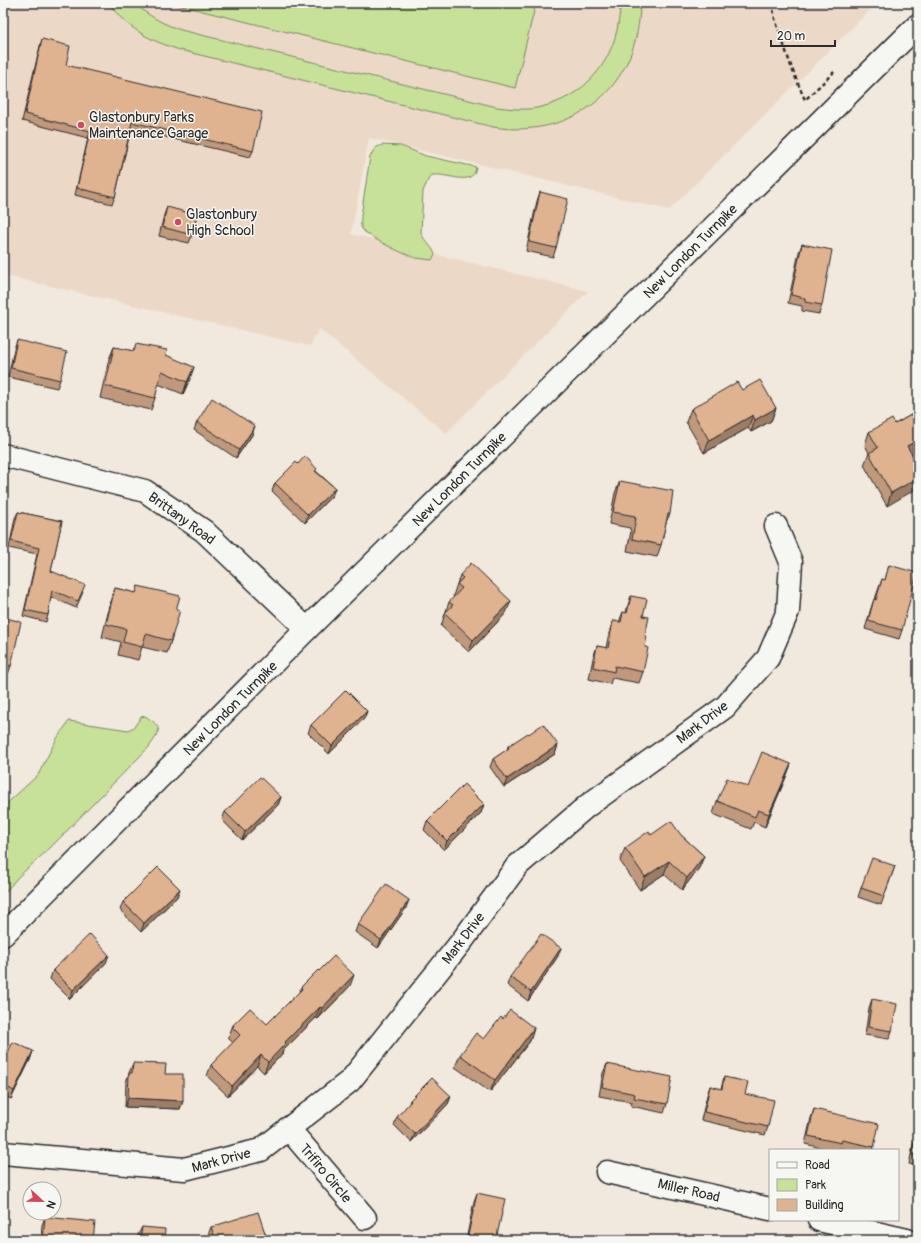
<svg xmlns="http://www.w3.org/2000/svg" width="921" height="1243" font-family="Pangolin,sans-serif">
<rect width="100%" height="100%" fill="#f1e8de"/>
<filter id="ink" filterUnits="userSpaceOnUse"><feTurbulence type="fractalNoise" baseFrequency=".025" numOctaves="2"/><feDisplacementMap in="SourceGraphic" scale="8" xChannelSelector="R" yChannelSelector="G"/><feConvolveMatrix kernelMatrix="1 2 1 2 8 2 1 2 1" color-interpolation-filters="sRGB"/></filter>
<g filter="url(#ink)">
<path fill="#ecd8c7" d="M3 3H877L669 210 369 138 351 234 588 291 446 433 319 329 310 346 3 275Z"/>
<path fill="#c7e298" stroke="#798662" d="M109 3H135C148 16 163 24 181 30L497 107C513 109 529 111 545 106 593 93 620 51 620 3H640C640 86 575 140 493 127L180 50C153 42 125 28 109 3Z
M174 3H536L515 88 174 4Z
M382 145 401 146 426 156 476 167C473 190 444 170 430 176L423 191 421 233C424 241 432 246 435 254L432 260C427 259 421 259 416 258 407 256 366 236 362 229 360 225 361 220 361 216L370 157 375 148Z
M145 716C164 728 160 731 149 747L50 848 18 877 3 895V807L38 775 56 740 69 721 128 730 134 727 141 717Z"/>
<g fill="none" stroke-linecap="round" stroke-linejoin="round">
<g stroke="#2b2b2b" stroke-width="25">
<path id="minor" d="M3 455 145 491 204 531 307 629
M288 1128 365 1218
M3 1153 184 1169 261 1150 350 1081 462 941 517 866 587 806 725 707 768 658 788 611 791 562 776 526
M607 1172 770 1209
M819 1220 907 1240"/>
</g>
<g stroke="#2b2b2b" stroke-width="25">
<path id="tertiary" d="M3 935 307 629 918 25"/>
</g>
<path stroke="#2b2b2b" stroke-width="2.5" stroke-dasharray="4 3" stroke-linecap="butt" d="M772 3 775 19 792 69 805 100 834 72"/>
<use href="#minor" stroke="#f6f6f2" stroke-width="22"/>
<use href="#tertiary" stroke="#f6f6f2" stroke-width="22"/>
</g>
<path fill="#c0997c" stroke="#2b2b2b" d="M42 39 66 65 253 151 250 157 131 129 115 197 112 204 75 195 88 138 22 121 40 46Z
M540 192 556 248 553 257 526 251 537 201Z
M167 207 192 235 189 243 159 236 164 215Z
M802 244 822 305 819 314 802 311V306L788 303 799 252Z
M17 340 60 380 57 388 8 377 14 349Z
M136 344 166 355 190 379 183 394 158 384 155 398 151 410 100 398 109 359 114 347 133 351Z
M742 390 776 408 771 421 751 432 748 428 704 453 686 422 691 409Z
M918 411V450L912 454 887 506 864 465 869 453 865 445 869 432 895 424Z
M197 422 252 435 236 458 194 430Z
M298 464 316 471 335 488 332 496 305 523 272 491 275 483Z
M620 481 670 514 666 522 661 545 657 557 627 551 631 531 630 530V528L609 524 615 493Z
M18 512 62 521 51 571 83 592 76 608 51 597 48 615 46 622 23 616 37 554 9 548 15 518Z
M889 565 902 630 899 639 865 629 871 608 874 599H875L882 579 885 580Z
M460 575 506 613 469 652 441 626 449 602 454 597 453 596Z
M138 586 176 610 171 641 167 653 142 647 138 660 118 655 121 642 102 637 111 601 115 588 136 593Z
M631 596 643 616 645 636 643 672 639 683 612 678 610 684 589 679 593 658 597 646 606 648 609 633 613 621 619 622 623 612 626 613 627 608Z
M3 617 11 666 8 674 3 673Z
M367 711 364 719 329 754 308 733 311 725Z
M529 734 558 745 555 754 504 787 490 767 493 759 507 750 508 746Z
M791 764 786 777 765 827 754 822 751 829 713 814 717 801 748 787Z
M281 797 278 805 242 840 222 820 225 812Z
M484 804 481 813 444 850 424 830 427 821Z
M651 835H681L704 856 699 868 682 890 664 874 640 890 620 861 625 848Z
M895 866 881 905 858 897 861 888Z
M177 897 141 932 120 910 123 902Z
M406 908 378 948 355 932 358 924Z
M558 956 528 1001 507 985 510 977Z
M106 963 70 999 50 979 53 970Z
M319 971 350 986 318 1019 316 1018 283 1051 282 1054 264 1073 257 1066 228 1096 207 1076 211 1065 233 1043 228 1038 233 1025 267 1024 299 992 301 987Z
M872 999 892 1031 889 1039 865 1035 869 1008Z
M503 1019 534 1028 530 1041 490 1092 455 1067 460 1055 484 1039Z
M33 1051 30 1060 11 1099 3 1095V1052L7 1054Z
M133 1063 165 1074 183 1101 180 1109 125 1107 126 1082 129 1073Z
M607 1064 667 1104 664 1113 631 1106 632 1102 599 1096 603 1073Z
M724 1077 745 1094 768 1127 765 1135 701 1120 707 1095 710 1086 721 1089Z
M451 1096 448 1104 411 1142 394 1125 397 1117 409 1104 410 1100Z
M814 1109 874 1147 873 1150H847L840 1148 839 1150H830L805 1144 811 1118Z
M917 1133H918V1166L909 1164 914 1141Z
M477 1193 496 1240H466L474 1201Z
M45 1217 93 1240H41L42 1225Z
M142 1227 164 1240H138V1235Z
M211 1227 267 1240H210L208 1235Z"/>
<path fill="#9c7d65" stroke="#2b2b2b" d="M194 367 190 379 183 394 187 382Z
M776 408 771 421 751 432 755 420Z
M753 415 748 428 704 453 709 440Z
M255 426 252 435 236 458 239 450Z
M918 440V450L903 459 907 446Z
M918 478V488L887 506 891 493Z
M335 488 332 496 305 523 308 515Z
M511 601 506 613 469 652 473 640Z
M367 711 364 719 329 754 332 746Z
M558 745 555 754 504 787 507 779Z
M791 764 786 777 765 827 769 814Z
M281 797 278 805 242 840 245 832Z
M484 804 481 813 444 850 447 841Z
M704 856 699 868 682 890 687 878Z
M669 861 664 874 640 890 645 877Z
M180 889 177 897 141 932 144 923Z
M409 900 406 908 378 948 381 940Z
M561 948 558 956 528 1001 531 992Z
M109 955 106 963 70 999 73 990Z
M354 975 350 986 318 1019 322 1008Z
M320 1007 316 1018 283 1051 282 1054 264 1073 268 1062 285 1042Z
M534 1028 530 1041 490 1092 495 1080Z
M33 1051 30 1060 11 1099 14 1091Z
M261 1055 257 1066 228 1096 232 1086Z
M451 1096 448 1104 411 1142 415 1134Z
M128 1098 183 1101 180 1109 125 1107Z"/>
<path fill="#dfb290" stroke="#2b2b2b" d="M42 39 70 46 66 65 262 112 253 151 132 122 115 197 77 188 90 131 25 114Z
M540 192 568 199 556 248 529 242Z
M167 207 197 215 192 235 162 227Z
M802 244 832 250 822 305 805 302V298L791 295Z
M17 340 67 352 60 380 11 368Z
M136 344 167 350 166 355 194 367 187 382 162 371 155 398 105 386 114 347 134 351Z
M760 380 776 408 755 420 753 415 709 440 691 409 737 382 742 390Z
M212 398 255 426 239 450 197 422Z
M918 411V440L907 446 918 465V478L891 493 869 453 878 448 869 432 892 419 895 424Z
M305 456 317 469 315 471 335 488 308 515 275 483 296 462 298 464Z
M620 481 673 491 670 514H668L661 545 632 539 636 518H634L635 516 613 512Z
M18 512 62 521 51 571 85 585 78 601 52 590 48 615 25 610 39 548 11 541Z
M471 563 511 601 473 640 445 613 453 605 449 602 462 588 457 584 463 578 460 575Z
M889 565 917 573 902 630 868 621 874 599 876 600 882 579 885 580Z
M138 586 180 596 176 610H180L171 641 146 634 142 647 123 642 126 629 106 624 115 588 136 593Z
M631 596 647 599 643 616 649 617 645 636H647L645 647 648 648 643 672 615 666 614 672 593 667 597 646 608 648 613 621 621 622 623 612 627 613Z
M3 617 21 622 11 666 3 664Z
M346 690 367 711 332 746 311 725Z
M543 724 558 745 507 779 493 759 509 748 508 746 528 733 529 734Z
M762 752 791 764 769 814 758 810 755 817 717 801 727 778 748 787Z
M260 777 281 797 245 832 225 812Z
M464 784 484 804 447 841 427 821Z
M671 821 681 835 704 856 687 878 669 861 645 877 625 848 649 831 651 835Z
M872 858 895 866 884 896 861 888Z
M158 867 180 889 144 923 123 902Z
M386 884 409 900 381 940 358 924Z
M90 934 109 955 73 990 53 970Z
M541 934 561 948 531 992 510 977Z
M334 956 354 975 322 1008 320 1007 285 1042 286 1043 268 1062 261 1055 232 1086 211 1065 240 1035 232 1027 234 1026 233 1025 250 1008 267 1024 302 989 301 987 318 970 319 971Z
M872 999 897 1004 892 1031 868 1027Z
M510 1010 534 1028 495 1080 460 1055 476 1033 484 1039 501 1017 503 1019Z
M13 1042 33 1051 14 1091 3 1085V1052L7 1054Z
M133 1063 166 1064 165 1074H183V1101L128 1098 129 1073H132Z
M607 1064 672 1077 667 1104 634 1098 635 1094 602 1087Z
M724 1077 748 1082 745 1094 774 1100 768 1127 704 1112 710 1086 722 1089Z
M432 1078 451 1096 415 1134 397 1117 411 1101 410 1100Z
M814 1109 879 1124 874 1147 842 1140 841 1143 808 1136Z
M917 1133H918V1156L912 1155Z
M477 1193 505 1199 496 1240H467Z
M258 1212 267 1239 264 1240H216L211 1227Z
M45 1217 95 1222 93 1240H43Z
M142 1227 165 1229 164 1240H140Z
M586 1235 607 1240H585Z"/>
</g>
<g fill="#d1495b" stroke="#f6f6f2" stroke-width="1.5">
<circle cx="81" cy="125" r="4"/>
<circle cx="178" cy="222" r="4"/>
</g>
<g text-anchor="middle" stroke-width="3" stroke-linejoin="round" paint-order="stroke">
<g font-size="14" fill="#2b2b2b" stroke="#f6f6f2" text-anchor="start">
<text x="89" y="122">Glastonbury Parks<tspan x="89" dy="16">Maintenance Garage</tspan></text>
<text x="186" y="219">Glastonbury<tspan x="186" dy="16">High School</tspan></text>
</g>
<g font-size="14" fill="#2b2b2b" stroke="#f6f6f2">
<text transform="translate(690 251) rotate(-45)" y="5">New London Turnpike</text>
<text transform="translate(459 479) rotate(-45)" y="5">New London Turnpike</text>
<text transform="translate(182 518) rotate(36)" y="5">Brittany Road</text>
<text transform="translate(230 708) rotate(-45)" y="5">New London Turnpike</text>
<text transform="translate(702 722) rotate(-37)" y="5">Mark Drive</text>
<text transform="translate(463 938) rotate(-53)" y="5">Mark Drive</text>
<text transform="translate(221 1160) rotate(-15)" y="5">Mark Drive</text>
<text transform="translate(326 1173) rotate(50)" y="5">Trifiro Circle</text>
<text transform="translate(689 1190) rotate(13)" y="5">Miller Road</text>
</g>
</g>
<rect width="921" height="1243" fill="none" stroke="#f6f6f2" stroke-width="16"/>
<rect x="8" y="8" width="905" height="1227" fill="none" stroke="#2b2b2b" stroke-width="1.5" filter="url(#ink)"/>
<rect x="769" y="1149" width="130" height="72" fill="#f6f6f2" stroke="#a5a5a2"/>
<rect x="777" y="1162" width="20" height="6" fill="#f6f6f2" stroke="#a5a5a2"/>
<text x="805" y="1169" font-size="12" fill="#2b2b2b">Road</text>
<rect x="777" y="1179" width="20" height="12" fill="#c7e298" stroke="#a5a5a2"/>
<text x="805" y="1189" font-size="12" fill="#2b2b2b">Park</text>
<rect x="777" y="1199" width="20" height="12" fill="#dfb290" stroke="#a5a5a2"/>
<text x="805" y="1209" font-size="12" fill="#2b2b2b">Building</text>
<g transform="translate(42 1201) rotate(112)"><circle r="19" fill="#f6f6f2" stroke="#a5a5a2"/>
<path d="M0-3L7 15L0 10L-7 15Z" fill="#d1495b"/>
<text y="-6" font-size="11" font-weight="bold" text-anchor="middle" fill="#2b2b2b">N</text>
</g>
<path d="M771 40v6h64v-6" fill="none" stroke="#2b2b2b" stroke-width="2"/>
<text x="777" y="40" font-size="12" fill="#2b2b2b" stroke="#f6f6f2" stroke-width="3" paint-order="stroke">20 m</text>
</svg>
